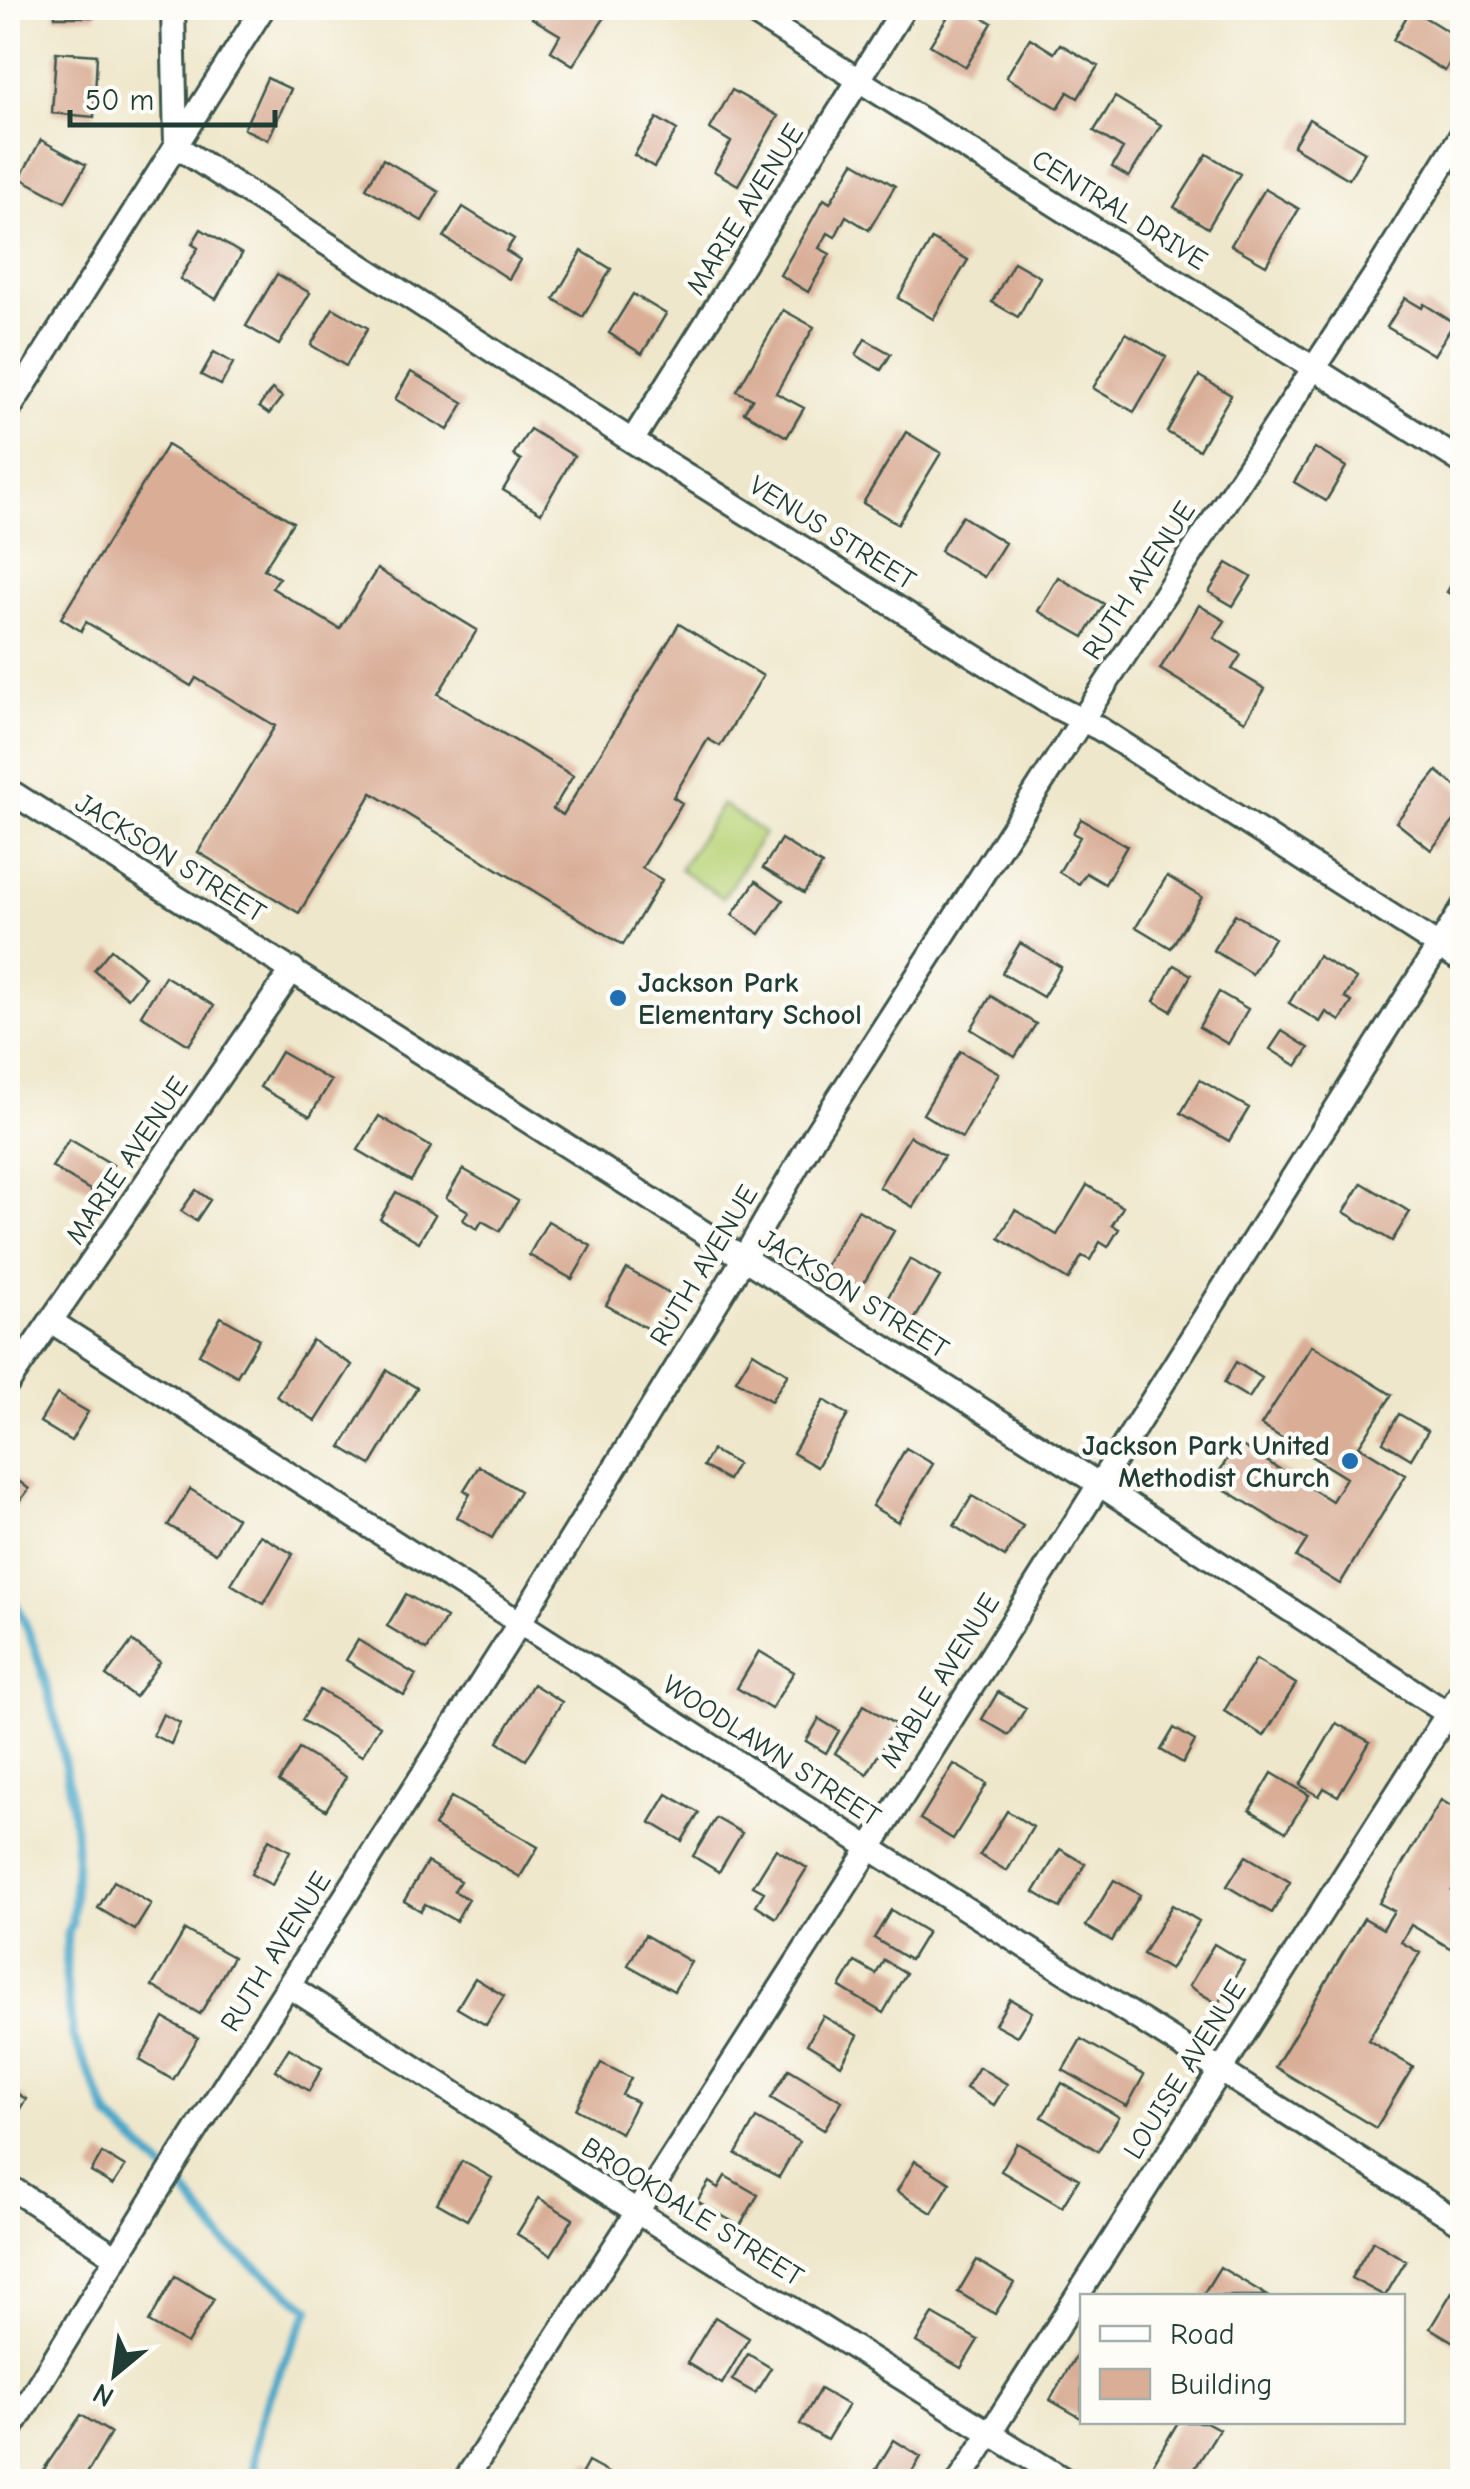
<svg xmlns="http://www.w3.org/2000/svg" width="1470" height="2489" font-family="'Comic Neue',sans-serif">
<rect width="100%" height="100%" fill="#fdfcf7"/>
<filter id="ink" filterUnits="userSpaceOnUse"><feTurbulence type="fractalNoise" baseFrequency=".01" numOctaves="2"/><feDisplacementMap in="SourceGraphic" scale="20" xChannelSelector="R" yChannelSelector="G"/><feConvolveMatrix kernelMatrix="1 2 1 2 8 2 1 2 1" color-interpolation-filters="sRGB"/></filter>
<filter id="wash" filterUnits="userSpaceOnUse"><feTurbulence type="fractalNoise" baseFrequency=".0048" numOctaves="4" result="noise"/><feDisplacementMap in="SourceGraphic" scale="40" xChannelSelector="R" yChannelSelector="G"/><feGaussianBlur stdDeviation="2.25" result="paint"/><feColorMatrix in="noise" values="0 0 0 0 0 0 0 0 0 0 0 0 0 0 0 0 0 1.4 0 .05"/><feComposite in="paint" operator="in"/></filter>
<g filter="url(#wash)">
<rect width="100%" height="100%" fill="#efe7cb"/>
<path fill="#b9d479" stroke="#6c8856" stroke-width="2.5" d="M722 804 764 833 723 898 680 869Z"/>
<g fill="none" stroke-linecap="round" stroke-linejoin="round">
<path stroke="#49a7c8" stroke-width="9" d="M8 445 11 477
M8 1591C42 1640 73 1784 76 1846 77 1872 73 1899 72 1924L67 1933 66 1978 73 2037 109 2117 184 2189 224 2242 310 2309C291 2348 240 2440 258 2482"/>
</g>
<g id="blocks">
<path fill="#d9ad96" d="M55 8H96V17H55Z
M538 8H611L573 65 551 51 560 35 532 18Z
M953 8H966L992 23 966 67 930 45Z
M1411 9 1462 40 1445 71 1393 40Z
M1030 38 1054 53 1060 44 1098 66 1078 98 1068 92 1058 108 1006 77Z
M56 52 97 55 94 117 52 113Z
M267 78 291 89 268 140 244 129Z
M732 90 778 116 738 185 714 171 731 142 710 129Z
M1115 97 1161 125 1129 177 1112 167 1123 149 1094 131Z
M657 118 677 130 654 167 634 155Z
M1309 119 1365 152 1349 179 1293 146Z
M41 140 86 165 65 202 20 178Z
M1207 154 1240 174 1208 228 1174 207Z
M383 159 439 192 422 221 366 188Z
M854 162 895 186 869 230 846 216 835 237 828 233 819 248 830 254 808 292 780 275 824 199 830 203Z
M1265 189 1299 209 1266 265 1231 245Z
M463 207 514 239 506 251 520 260 509 279 444 237Z
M201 229 242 254 216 299 180 279 198 248 192 244Z
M932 239 968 260 933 319 898 298Z
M582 251 611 269 583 317 554 299Z
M1014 262 1040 277 1018 317 992 302Z
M277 274 310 293 279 345 246 326Z
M633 294 666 314 642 354 609 333Z
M1405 298 1422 308 1424 304 1454 323 1434 355 1387 327Z
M333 308 368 328 346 366 311 345Z
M783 310 814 327 776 393 804 408 787 437 744 412 752 399 737 391Z
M1126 333 1166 357 1134 412 1093 388Z
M865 339 891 354 881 370 856 355Z
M214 352 233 363 221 385 201 375Z
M411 372 464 403 448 430 395 399Z
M1199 376 1231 395 1199 450 1167 432Z
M272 389 282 397 269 414 259 407Z
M530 429 574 456 541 513 503 490 521 460 513 455Z
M906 432 941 453 898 524 863 503Z
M167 445 293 522 264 569 279 578 272 588 340 629 377 569 477 630 438 694 573 776 553 809 563 815 679 624 763 676 720 746 708 739 673 797 682 803 642 868 662 880 623 945 372 793 299 913 198 852 275 726 196 678 191 686 86 622 81 631 61 618Z
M1315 448 1346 467 1326 501 1294 482Z
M962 516 1005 543 984 577 940 551Z
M1227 563 1251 577 1233 606 1209 592Z
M1462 566V601L1447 592Z
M1058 577 1104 604 1084 637 1038 611Z
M1199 605 1225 621 1214 638 1241 655 1232 669 1265 689 1245 721 1160 669Z
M1437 771 1462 791V811L1431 850 1396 822Z
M1081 819 1127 846 1105 884 1086 873 1079 884 1059 872 1080 837 1073 833Z
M781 839 822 865 804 893 763 868Z
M1167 876 1202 897 1171 948 1136 927Z
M756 881 783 900 760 934 732 915Z
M1235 914 1274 938 1252 974 1213 950Z
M1020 943 1061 967 1043 997 1002 973Z
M111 949 145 977 128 998 94 970Z
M1318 956 1356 979 1345 998 1352 1002 1340 1021 1326 1012 1320 1022 1289 1003Z
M1174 965 1191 975 1171 1011 1154 1001Z
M165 976 214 1006 189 1045 141 1015Z
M1219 992 1248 1009 1228 1044 1199 1027Z
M991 996 1036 1024 1015 1057 971 1029Z
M1282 1031 1309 1048 1297 1066 1270 1049Z
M960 1051 999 1073 962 1138 923 1114Z
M281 1052 331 1081 310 1116 260 1087Z
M1200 1080 1249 1108 1229 1141 1181 1113Z
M379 1116 431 1147 411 1181 358 1150Z
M910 1136 944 1156 913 1207 879 1187Z
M69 1139 113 1165 95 1193 52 1167Z
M463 1169 518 1201 500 1231 482 1221 477 1229 463 1220 468 1211 446 1198Z
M1362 1183 1410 1212 1392 1241 1344 1212Z
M1087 1185 1123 1207 1112 1225 1119 1229 1108 1247 1100 1242 1090 1260 1082 1256 1068 1280 999 1238 1015 1210 1057 1235Z
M196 1190 210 1200 196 1221 181 1211Z
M396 1192 435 1215 419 1242 380 1219Z
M858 1210 894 1231 861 1288 825 1267Z
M548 1221 591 1246 572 1279 529 1255Z
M910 1259 940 1277 913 1322 884 1304Z
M627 1269 676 1297 655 1333 606 1305Z
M221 1317 259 1339 237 1376 199 1354Z
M312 1340 352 1365 316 1421 276 1396Z
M1312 1345 1392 1395 1359 1446 1406 1475 1340 1584 1296 1557 1307 1540 1213 1482 1237 1443 1332 1501 1346 1478 1261 1425Z
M753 1352 788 1374 771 1401 736 1380Z
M1236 1362 1262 1378 1249 1398 1224 1383Z
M387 1370 417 1388 371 1465 341 1447Z
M57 1394 88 1412 71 1441 40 1422Z
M824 1400 848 1415 817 1467 793 1453Z
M1399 1414 1428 1431 1411 1459 1383 1442Z
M906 1448 933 1464 898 1522 872 1506Z
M712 1450 737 1464 728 1480 703 1466Z
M479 1466 520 1491 492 1538 457 1517 470 1494 464 1490Z
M8 1473 29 1489 8 1517Z
M190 1489 237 1518 216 1553 168 1525Z
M972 1496 1023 1526 1005 1557 954 1526Z
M260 1535 293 1554 264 1604 231 1584Z
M406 1594 446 1618 427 1650 387 1626Z
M358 1640 416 1675 404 1695 346 1660Z
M132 1641 160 1662 135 1697 106 1676Z
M759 1651 794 1672 771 1709 737 1688Z
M1256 1659 1296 1684 1264 1736 1224 1711Z
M533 1684 562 1702 526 1760 498 1742Z
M320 1690 380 1726 362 1756 302 1720Z
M998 1692 1026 1708 1009 1735 982 1719Z
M864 1705 896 1725 867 1774 835 1753Z
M163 1714 180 1723 171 1744 153 1735Z
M819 1719 839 1731 826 1753 806 1741Z
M1336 1723 1370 1742 1338 1796 1324 1788 1319 1796 1300 1785Z
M1174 1728 1195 1741 1183 1763 1161 1750Z
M299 1749 346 1777 326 1810 279 1782Z
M954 1764 987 1784 953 1839 920 1819Z
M1272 1773 1309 1795 1286 1832 1250 1810Z
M667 1794 699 1813 682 1841 650 1822Z
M451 1797 538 1847 520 1877 434 1826Z
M1460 1799 1462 1871 1451 1890 1462 1897V1955L1411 1925 1401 1942 1420 1953 1368 2040 1413 2067 1376 2128 1275 2067 1364 1918 1383 1929 1394 1911 1379 1903 1441 1800 1454 1808Z
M1007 1811 1033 1827 1007 1871 980 1855Z
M716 1818 742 1833 719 1872 693 1856Z
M269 1839 290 1851 272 1885 251 1874Z
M776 1849 807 1868 776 1918 756 1905 764 1892 753 1886Z
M1060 1849 1085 1864 1060 1908 1034 1892Z
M1246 1856 1290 1882 1272 1913 1227 1886Z
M427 1862 460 1881 454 1891 468 1899 456 1921 425 1904 421 1911 404 1901Z
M1114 1880 1140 1895 1112 1941 1086 1926Z
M114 1881 151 1904 135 1930 98 1908Z
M1172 1905 1199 1921 1170 1970 1143 1954Z
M891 1910 927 1932 910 1960 874 1938Z
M185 1930 233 1957 200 2014 152 1986Z
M645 1935 691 1962 674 1991 628 1965Z
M1214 1944 1244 1962 1218 2004 1189 1986Z
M884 1960 906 1973 883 2013 840 1987 855 1962 876 1974Z
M475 1978 504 1996 486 2025 457 2008Z
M1010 1999 1032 2012 1017 2036 995 2024Z
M823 2016 858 2036 841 2065 807 2044Z
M164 2018 198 2038 173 2080 140 2060Z
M1081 2039 1144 2075 1127 2106 1063 2070Z
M289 2048 322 2068 309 2091 275 2070Z
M601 2063 631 2078 622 2095 637 2102 621 2133 576 2109Z
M979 2067 1007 2084 994 2105 966 2088Z
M789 2069 842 2101 824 2130 771 2098Z
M1062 2083 1119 2117 1098 2151 1042 2117Z
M8 2088 26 2099 8 2128Z
M756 2118 799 2142 779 2177 736 2154Z
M1017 2143 1079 2179 1062 2207 1001 2171Z
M102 2153 125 2167 113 2185 91 2172Z
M462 2161 492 2178 467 2220 437 2203Z
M915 2161 950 2183 932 2213 897 2191Z
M725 2176 758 2195 740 2226 697 2201 709 2182 718 2188Z
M539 2198 573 2219 551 2255 517 2234Z
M1373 2241 1406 2261 1385 2296 1351 2278Z
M977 2260 1014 2283 995 2314 958 2292Z
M1220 2267 1268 2296H1202Z
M175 2276 214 2299 187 2344 149 2322Z
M1452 2292 1462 2298V2347L1430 2328Z
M933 2314 978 2340 961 2368 916 2342Z
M715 2317 749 2338 722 2384 687 2363Z
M1082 2345V2417L1081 2418 1050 2400Z
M748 2354 771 2368 755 2393 732 2380Z
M820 2389 848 2405 827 2440 800 2424Z
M81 2415 111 2433 82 2482H64L44 2469Z
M1178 2422H1206L1219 2429 1187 2482H1178L1152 2466Z
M894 2440 921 2457 906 2482H881L872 2476Z
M588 2462 625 2482H577Z"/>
</g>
</g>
<g filter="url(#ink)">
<use href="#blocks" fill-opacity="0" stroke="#3e564b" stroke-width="2.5"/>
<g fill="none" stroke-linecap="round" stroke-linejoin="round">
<g stroke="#3e564b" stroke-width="28">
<path id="minor" d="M173 8 176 146 632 441 1052 705 1100 729 1462 961
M745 8 1462 462
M8 411 263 8
M632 441 904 8
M8 790 1097 1483 1462 1723
M52 1322 870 1848 1462 2224
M8 1383 293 969
M289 1986 637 2212 1068 2482
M8 2186 117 2257
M8 2434 162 2184 520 1622 744 1258 816 1133 1082 720 1375 275 1462 134
M464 2482 870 1848 1462 909
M959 2482 1462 1691"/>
</g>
<use href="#minor" stroke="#fff" stroke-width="22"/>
</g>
</g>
<g fill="#1f6fb2" stroke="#fdfcf7" stroke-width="4">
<circle cx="618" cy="998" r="10"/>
<circle cx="1350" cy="1461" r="10"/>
</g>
<g text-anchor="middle" stroke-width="9" stroke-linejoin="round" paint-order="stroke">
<g font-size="28" fill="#1f3d34" stroke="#fdfcf7">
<text transform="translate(744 209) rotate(-58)" y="10">MARIE AVENUE</text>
<text transform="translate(1120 209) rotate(32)" y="10">CENTRAL DRIVE</text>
<text transform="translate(833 532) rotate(32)" y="10">VENUS STREET</text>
<text transform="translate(1138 580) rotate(-57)" y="10">RUTH AVENUE</text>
<text transform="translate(171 857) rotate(32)" y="10">JACKSON STREET</text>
<text transform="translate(126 1160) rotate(-56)" y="10">MARIE AVENUE</text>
<text transform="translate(703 1265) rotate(-59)" y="10">RUTH AVENUE</text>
<text transform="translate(854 1293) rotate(32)" y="10">JACKSON STREET</text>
<text transform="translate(939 1680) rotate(-58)" y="10">MABLE AVENUE</text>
<text transform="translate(772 1750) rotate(33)" y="10">WOODLAWN STREET</text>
<text transform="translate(275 1951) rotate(-58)" y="10">RUTH AVENUE</text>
<text transform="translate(1184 2069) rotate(-58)" y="10">LOUISE AVENUE</text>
<text transform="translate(693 2211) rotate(32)" y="10">BROOKDALE STREET</text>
</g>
<g font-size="28" font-weight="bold" fill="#1f3d34" stroke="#fdfcf7" text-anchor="start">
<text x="638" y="992">Jackson Park<tspan x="638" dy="32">Elementary School</tspan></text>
<text x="1330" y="1455" text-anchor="end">Jackson Park United<tspan x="1330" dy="32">Methodist Church</tspan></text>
</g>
</g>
<rect width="1470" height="2489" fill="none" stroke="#fdfcf7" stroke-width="40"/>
<rect x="1080" y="2294" width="325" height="130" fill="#fdfcf7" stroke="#a4b0a9" stroke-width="2.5"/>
<rect x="1100" y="2326" width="50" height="15" fill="#ffffff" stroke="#a4b0a9" stroke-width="2.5"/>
<text x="1170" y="2344" font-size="30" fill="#1f3d34">Road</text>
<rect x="1100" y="2369" width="50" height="30" fill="#d9ad96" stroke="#a4b0a9" stroke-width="2.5"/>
<text x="1170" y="2394" font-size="30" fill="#1f3d34">Building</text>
<g transform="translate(115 2374) rotate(209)" stroke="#fdfcf7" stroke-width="8" paint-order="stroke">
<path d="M0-8L18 38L0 25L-18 38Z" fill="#1f3d34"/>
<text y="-15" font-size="28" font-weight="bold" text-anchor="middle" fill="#1f3d34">N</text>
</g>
<path d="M70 110v15h205v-15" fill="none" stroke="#1f3d34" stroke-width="5"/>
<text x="85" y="110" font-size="30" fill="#1f3d34" stroke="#fdfcf7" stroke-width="8" paint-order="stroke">50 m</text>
</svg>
